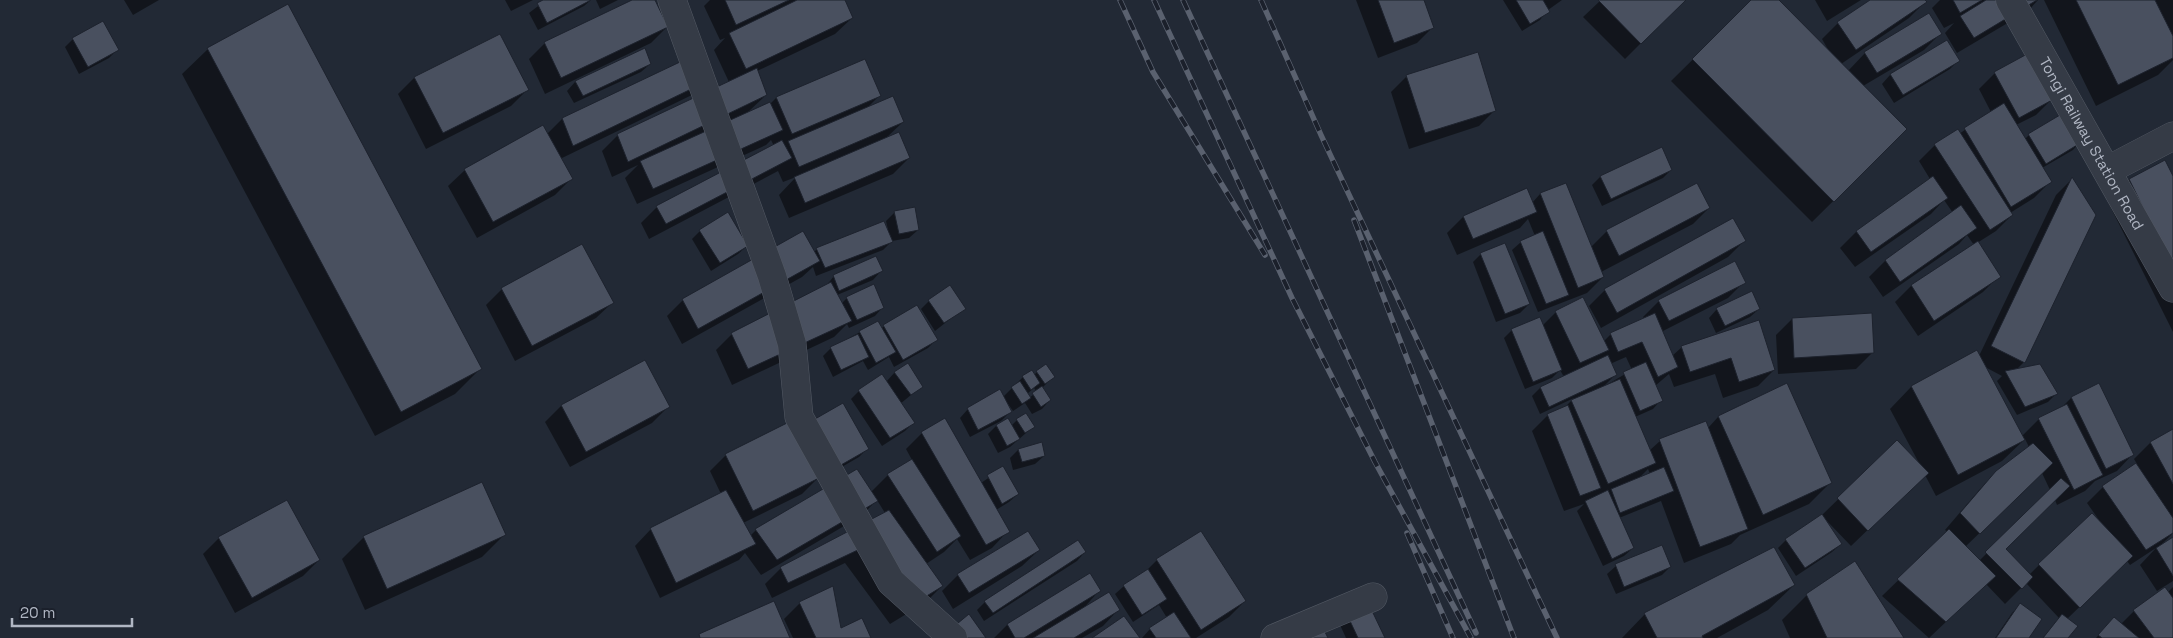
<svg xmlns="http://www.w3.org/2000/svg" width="2173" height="638" font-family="'Space Grotesk',sans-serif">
<rect width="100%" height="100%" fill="#222935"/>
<path fill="#0007" fill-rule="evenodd" d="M124 0H159L133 15Z
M505 0H533L511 11Z
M546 0H591L584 6 538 30 529 13Z
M596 0H618L600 9Z
M635 0H654L667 27 651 43 545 94 529 59 545 43Z
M710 0H843L852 18 835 34 757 71 766 95 747 113 770 104 776 98 879 96 866 109 903 122 885 139 909 158 893 174 789 218 779 195 796 177 783 182 778 171 649 239 641 223 657 207 774 146 771 140 766 145 637 204 625 178 638 165 612 177 602 151 618 135 729 82 714 50 725 38 720 40 704 6Z
M1356 0H1422L1433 27 1417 43 1378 58Z
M1503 0H1562L1548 10 1540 20 1522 31Z
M1601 0H1684L1625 59 1583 17Z
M1753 0H1777L1830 53 1822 39 1838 23 1872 0H1924L1925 2 1909 18 1841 64 1848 71 1865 53 1940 34 1924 50 1863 86 1906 129 1812 222 1671 81Z
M1815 0H1861L1827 21Z
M1940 0H2038L2028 11 1957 53 1945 33 1954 23 1944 28 1932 8Z
M2044 0H2173V60L2158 75 2096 106Z
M500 35 527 90 511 106 426 149 398 94 414 78Z
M73 39 117 50 109 58 79 74 65 47Z
M1947 42 1958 61 1950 69 1894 103 1882 84 1890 75Z
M208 49 480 369 455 394 375 436 182 74Z
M644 50 650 64 641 72 574 103 567 91 575 82Z
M701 53 694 94 560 159 571 179 555 195 477 238 448 186 465 170 547 134 562 119Z
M1995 73 2052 99 2036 115 2016 125 2025 139 2029 135 2081 141 2073 150 2042 168 2050 182 2034 198 2010 213 2012 215 1996 231 1977 243 1999 276 1983 292 1918 336 1895 302 1911 286 1974 245 1967 235 1959 244 1883 297 1869 277 1885 261 1953 213 1944 200 1931 214 1855 267 1840 248 1857 231 1930 179 1919 161 1935 145 1959 134 1991 112 1979 89Z
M1407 76 1495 110 1479 126 1409 149 1391 92Z
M1661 149 1671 170 1663 178 1602 206 1592 185 1600 177Z
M2164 162 2173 179V332L2108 202 2129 180Z
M2072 179 2024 362 2016 370 2056 394 2048 402 2017 415 1997 381 2002 376 1985 367 2022 436 2039 419 2061 408 2071 398 2099 385 2133 454 2117 471 2095 481 2085 491 2057 505 2055 500 2004 549 2029 575 2039 565 2099 520 2087 503 2103 487 2137 464 2134 459 2150 443 2173 430V533L2162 544 2173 539V581L2157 591 2140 565 2156 548 2130 565 2127 561 2067 619V638H2043L2059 618 2026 583 2005 604 1986 584 1929 638 1882 596 1948 532 1945 530 1980 489 1996 472 2029 447 2025 439 2002 461 1936 496 1925 475 1851 546 1826 520 1841 544 1832 552 1796 576 1778 548 1786 540 1822 515 1897 442 1919 463 1890 409 1911 387 1977 352 1979 356 2056 195ZM2042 473 2050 490 1979 561 1965 547Z
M1565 184 1591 247 1607 231 1709 208 1693 224 1601 272 1603 277 1587 293 1538 312 1512 250 1521 242 1535 236 1528 219 1520 228 1457 255 1447 233 1463 217 1526 189 1532 203 1540 194Z
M895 212 918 230 909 238 892 241 883 250 816 276 813 267 802 277 682 344 667 316 683 300 814 252 817 249 888 230 886 221Z
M700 231 747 246 738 254 711 271 692 239Z
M1744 241 1728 257 1601 328 1589 306 1605 290Z
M1481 254 1529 304 1520 313 1496 322 1473 262Z
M881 271 873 280 837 295 841 304 847 298 883 307 875 316 849 328 847 324 834 337 732 385 716 350 732 334 826 286 834 276Z
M1744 282 1728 298 1661 332 1672 356 1682 347 1758 321 1774 370 1758 386 1723 398 1715 374 1674 387 1669 374 1655 386 1661 400 1653 409 1635 417 1650 450 1660 441 1708 428 1718 417 1787 385 1831 482 1809 504 1740 535 1731 544 1684 563 1661 501 1619 518 1633 548 1624 556 1603 566 1577 511 1584 504 1564 511 1532 431 1548 415 1565 407 1574 398 1540 414 1532 396 1540 388 1564 377 1560 370 1552 378 1525 389 1504 338 1512 330 1543 325 1556 312 1603 342 1610 335 1644 319 1643 317 1659 301ZM1626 357 1632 370 1603 387 1615 375 1610 364ZM1648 469 1650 474 1639 478Z
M502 289 613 302 596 318 515 361 486 305Z
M929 301 964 308 935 331 921 309Z
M1717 309H1759L1750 317 1716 333 1709 318Z
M1792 319 1872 353 1856 369 1778 374 1776 335Z
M884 326 936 340 928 348 894 367 889 357 868 370 863 361 833 377 823 356 831 348 860 332 881 329Z
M644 362 668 407 652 423 570 467 545 422 561 406Z
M895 372 922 386 900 404 913 423 905 431 882 446 851 399 859 391 886 382Z
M1037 372 1053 377 1042 388 1050 400 1042 409 1032 414 1025 403 1013 411 1008 404 1007 405 1010 412 1001 421 970 437 960 418 968 409 1003 397 1023 377 1034 375ZM1034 388 1037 392 1029 398 1027 394Z
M945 420 981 483 1003 468 1018 494 1009 502 996 510 1008 531 992 548 970 560 957 539 944 552 926 564 942 586 926 602 890 624 845 563 772 598 765 584 781 568 885 513 877 500 861 516 761 575 745 553 739 560 660 598 635 546 651 529 721 494 710 471 726 455 818 478 802 494 743 523 750 536 756 530 871 492 888 475 912 460 906 449 922 433Z
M1017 420 1034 426 1010 447 998 453 988 434 998 424 1011 426Z
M808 428 867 449 859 457 833 472Z
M1018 450 1044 456 1035 464 1013 470 1010 458Z
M1028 532 1039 550 1022 566 953 609 942 591 958 575Z
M504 535 482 557 365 610 342 559 364 537Z
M219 538 319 560 303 576 235 613 203 554Z
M1085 552 1077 561 984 621 977 610 985 602Z
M1157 560 1245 601 1229 617 1196 638H1142L1150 629 1167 618 1159 605 1133 622 1115 594 1124 586 1145 572Z
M1616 566 1670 567 1662 575 1616 594 1607 574Z
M1794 585 1768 610 1717 638H1622L1645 614Z
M2173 587V638H2096L2106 627 2121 624 2134 611 2168 592Z
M1099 591 1082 610 1119 609 1103 626 1082 638H994L1007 625Z
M1807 595 1903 638H1790L1782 620Z
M800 603 840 630 870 638H793L784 619Z
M1343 605 1383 638H1346L1335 614Z
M2021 605 2027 638H1995L2012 613Z"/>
<path fill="#49505f" stroke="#1d222d" d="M543 0H591L547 23 537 3Z
M632 0H655L668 27 561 78 544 42Z
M725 0H789L736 25Z
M797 0H845L853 18 746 69 729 33Z
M1378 0H1424L1434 28 1394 43Z
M1516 0H1543L1550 12 1530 24Z
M1598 0H1686L1641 44Z
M1751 0H1779L1907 129 1834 202 1692 59Z
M1870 0H1925L1927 2 1856 50 1837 22Z
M1953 0H1982L1960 13Z
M1986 0H2037L1974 38 1960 16Z
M2076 0H2155L2173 36V58L2118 85Z
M288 4 482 369 401 412 207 48Z
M1929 13 1942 34 1877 73 1864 52Z
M103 21 119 50 88 67 72 38Z
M500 34 529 90 443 133 414 77Z
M1947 40 1960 61 1903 95 1890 74Z
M645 48 651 64 583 96 575 81Z
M701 52 712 79 573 146 562 118Z
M1478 52 1496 111 1425 133 1406 75Z
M2029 53 2054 99 2019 118 1994 72Z
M865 59 881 96 792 134 776 97Z
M757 68 767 95 628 162 617 134Z
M893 96 904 122 799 167 788 141Z
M770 102 783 130 653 189 640 161Z
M2004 103 2052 182 2011 207 1964 128Z
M2065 112 2082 142 2046 164 2028 134Z
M543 125 573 179 493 222 464 169Z
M1958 129 2013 215 1990 230 1934 144Z
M899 132 910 158 805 203 794 177Z
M782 140 792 158 666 224 656 206Z
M1662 147 1672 170 1611 199 1600 176Z
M2165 160 2173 176V268L2129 179Z
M1933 176 1948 198 1871 252 1856 231Z
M2072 177 2096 215 2025 363 1991 346Z
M1566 183 1604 277 1578 288 1540 193Z
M1697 183 1710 208 1619 256 1606 230Z
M1527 188 1537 212 1473 239 1463 216Z
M1961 205 1977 228 1900 282 1885 260Z
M915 207 919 230 899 234 894 211Z
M728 212 748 246 720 263 699 230Z
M1733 218 1746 241 1617 313 1604 289Z
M884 221 893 242 825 268 816 248Z
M803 231 820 261 698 329 682 299Z
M1543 231 1569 295 1546 304 1520 241Z
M1978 241 2001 277 1934 321 1911 285Z
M1505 243 1530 304 1505 314 1480 253Z
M582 244 614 303 532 346 501 288Z
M876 256 883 271 839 291 833 275Z
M1735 261 1746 283 1669 321 1658 300Z
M831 282 852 321 748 369 731 333Z
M874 284 884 308 857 320 846 297Z
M950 285 966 309 944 323 928 300Z
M1752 291 1760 309 1725 326 1716 308Z
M1583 297 1609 350 1580 363 1555 311Z
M917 305 938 340 903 360 883 325Z
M1655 313 1678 367 1658 377 1642 342 1618 352 1610 333Z
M1872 313 1874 353 1794 358 1792 318Z
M1540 317 1562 370 1533 382 1511 329Z
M1759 320 1775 370 1739 382 1731 358 1690 372 1681 346Z
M878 321 896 352 876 363 859 331Z
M858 334 869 357 841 370 830 347Z
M1977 350 2025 440 1958 475 1911 386Z
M1608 355 1617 375 1549 407 1540 387Z
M645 360 670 407 586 452 561 405Z
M1646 362 1663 401 1640 411 1623 372Z
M908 363 923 387 911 395 894 372Z
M1046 364 1055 377 1045 384 1036 371Z
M2040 364 2058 394 2025 407 2005 371Z
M1032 370 1040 383 1031 390 1022 376Z
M882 374 915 423 890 438 858 390Z
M1620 379 1656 463 1608 484 1571 400Z
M1020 381 1031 398 1022 404 1011 387Z
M1787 383 1832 483 1763 515 1718 416Z
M2099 383 2134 455 2106 469 2071 397Z
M1042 386 1051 400 1041 407 1032 393Z
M1000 389 1012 412 978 430 967 408Z
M843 403 869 449 841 465 815 419Z
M2067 404 2103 475 2074 490 2038 418Z
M1568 405 1601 488 1580 496 1547 414Z
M1026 413 1035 427 1025 433 1016 419Z
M945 418 1010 532 986 545 921 432Z
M1008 418 1020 439 1007 446 996 425Z
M791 421 819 478 753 511 725 454Z
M1706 421 1748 529 1700 547 1659 439Z
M2173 429V484L2150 442Z
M1897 440 1929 473 1868 531 1837 498Z
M1042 442 1045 456 1022 462 1018 449Z
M2033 443 2053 463 1980 534 1960 513 1996 471Z
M912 459 961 536 937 552 887 474Z
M2136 463 2173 518V533L2146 550 2102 486Z
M1003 466 1019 494 1002 504 987 475Z
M1664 467 1674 491 1620 513 1611 489Z
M857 469 878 501 777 560 755 529Z
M2061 478 2070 486 2006 549 2033 577 2022 589 1985 552Z
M482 482 506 535 387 589 363 536Z
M726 490 756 544 676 583 650 528Z
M1608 490 1634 548 1612 559 1585 501Z
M287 500 320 560 252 598 218 537Z
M889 510 943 586 907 608 862 548 788 583 780 567Z
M2092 513 2133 556 2080 608 2038 564Z
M1822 514 1842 544 1805 568 1785 539Z
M1949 529 1996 576 1946 622 1897 579Z
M1028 531 1040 550 969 593 957 574Z
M1201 531 1246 601 1201 630 1156 559Z
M2173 537V576L2156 548Z
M1078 540 1086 552 993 613 984 601Z
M1662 545 1671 567 1624 587 1615 564Z
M1774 547 1795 585 1702 636 1703 638H1657L1644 613Z
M1855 561 1904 638H1827L1806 594Z
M1148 569 1167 599 1142 615 1123 585Z
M1090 573 1101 591 1024 638H1015L1007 624Z
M833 586 841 628 862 618 871 638H816L799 602Z
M2165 587 2173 598V638H2154L2133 610Z
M1109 592 1120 610 1074 638H1033Z
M1364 594 1385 638H1358L1342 604Z
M774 601 790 638H700L699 634Z
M2020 603 2042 619 2029 638H1996Z
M1174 612 1191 638H1156L1149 628Z
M969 614 986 638H940Z
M2062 614 2078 626 2068 638H2043Z
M1124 616 1140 638H1092Z
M2114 617 2139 638H2102L2098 635Z
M1323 628 1328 638H1302Z"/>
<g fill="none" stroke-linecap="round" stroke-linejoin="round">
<g stroke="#535964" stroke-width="29">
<g id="street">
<path d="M672 0 772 276 792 344 799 417 891 582 953 638"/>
<path id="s1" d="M2010 0 2173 288"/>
<path d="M2108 170 2173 136"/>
<path d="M1275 638 1373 597"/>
</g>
</g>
<use href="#street" stroke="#353b46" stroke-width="28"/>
<g stroke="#5a616f" stroke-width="5.5">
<path id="rail" d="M1120 0 1153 72 1265 255
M1154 0 1292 298 1375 462 1471 638
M1183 0 1476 633
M1261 0 1321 135 1557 638
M1354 220 1514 638
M1407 533 1453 638"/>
</g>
<use href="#rail" stroke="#1b202b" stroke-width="4" stroke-dasharray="11" stroke-linecap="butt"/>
</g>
<g text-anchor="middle" stroke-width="5" stroke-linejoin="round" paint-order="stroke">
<g font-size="15" fill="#b0b6c3" stroke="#1b202b">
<text dy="5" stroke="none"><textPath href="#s1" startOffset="165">Tongi Railway Station Road</textPath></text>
</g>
</g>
<path d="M12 618v8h120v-8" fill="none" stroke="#b0b6c3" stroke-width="2.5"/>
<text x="20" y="618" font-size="15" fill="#b0b6c3" stroke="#1b202b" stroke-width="4" paint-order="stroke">20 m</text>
</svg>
